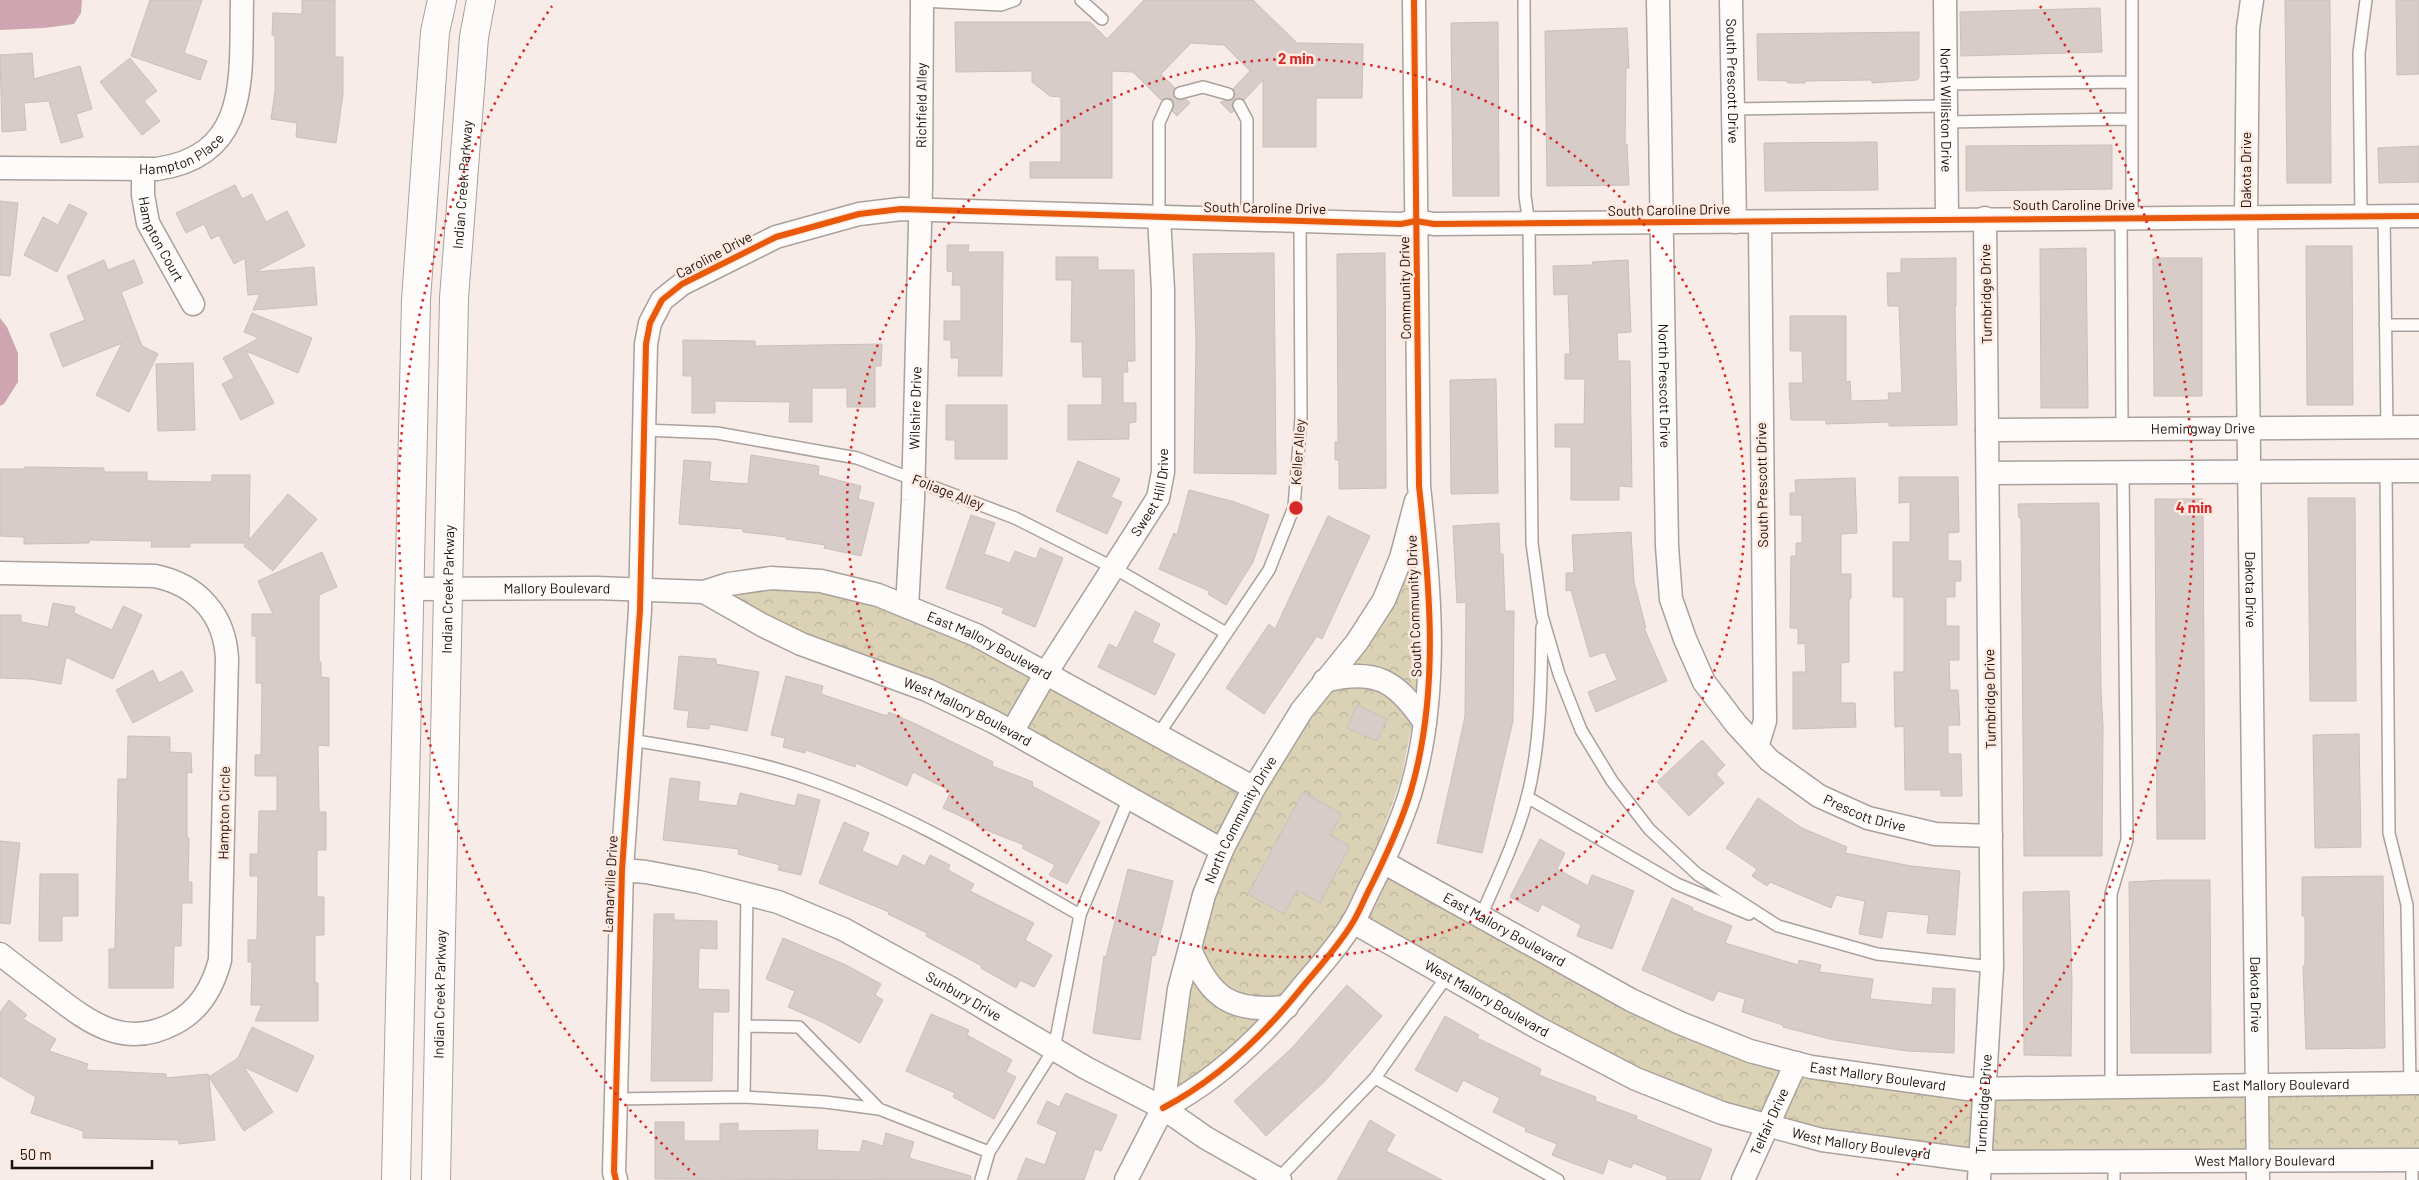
<svg xmlns="http://www.w3.org/2000/svg" width="2419" height="1180" font-family="Barlow,sans-serif">
<defs>
<pattern id="park-crowns" width="20" height="18" patternUnits="userSpaceOnUse" patternTransform="scale(1.25)"><rect width="20" height="18" fill="#dbd2b6"/><path d="M2 6a3 3 0 1 1 6 0M12 15a3 3 0 1 1 6 0" fill="none" stroke="#bbb39b"/></pattern>
</defs>
<rect width="100%" height="100%" fill="#f7ece7"/>
<path fill="url(#park-crowns)" d="M1415 551 1421 680 1401 779 1372 861 1607 993 1880 1085 2419 1090V1151L1999 1155 1784 1124 1667 1084 1358 921 1235 1053 1171 1095 1186 986 1232 849 886 664 774 621 731 595 779 588 863 598 1055 684 1261 796 1316 707 1382 627Z"/>
<path fill="#d0a5b2" d="M0 0H82L81 13 74 24 44 28 0 30Z
M0 318 7 327 18 353V382L4 404 0 406Z"/>
<path fill="#d8ccc9" stroke="#cbbfbd" d="M150 0H202L184 53 207 61 200 80 131 56Z
M302 0H335V57H343V94L336 143 296 137 297 123 271 119 275 92V35H272L273 13 302 14Z
M1144 0H1253L1297 43 1363 44 1362 98H1316V147H1263V80L1244 100 1239 98 1233 101 1232 105 1234 111 1231 113 1220 102 1234 99 1235 93 1233 89 1250 71 1224 45 1191 43 1161 74 1175 88 1173 94 1175 99H1186L1190 103 1177 116 1172 111 1174 105 1173 100 1167 98 1161 100 1133 72 1112 71V178H1030V162H1061V97L1050 96 1032 82V71L956 72 955 22H1090L1107 39Z
M2285 0H2330L2331 183H2287Z
M2396 0H2419V74L2397 75Z
M2100 8 2102 52 1961 56 1960 12Z
M1498 22 1499 196H1453L1451 23Z
M1627 28 1629 68H1626L1625 144H1627L1629 185 1547 186 1545 31Z
M1919 32V78L1917 80 1872 83V80L1805 81V83H1788L1787 81 1758 80 1757 34Z
M32 53 34 79 80 66 92 109 76 114 83 137 61 143 49 101 24 103 26 130 2 132 0 55Z
M130 58 157 91 144 101 160 121 142 135 100 82Z
M1877 142 1878 190 1765 191 1764 143Z
M2112 145V189L1966 191V146Z
M2419 146V182L2379 183 2378 148Z
M235 185 242 199 252 194 266 222 287 211 305 246 255 272 314 267 317 305 253 310 260 294 248 295 245 258 234 264 219 235 211 239 204 224 186 233 176 213Z
M0 201 18 203 10 276 0 275Z
M69 204 87 213 57 272 24 255 43 217 58 225Z
M947 245H969L968 252H1003L1002 376H958L959 358H951V340H944V321H961V285H952L953 272 947 271Z
M2306 246H2352L2353 405H2307Z
M2086 248 2088 408H2041L2040 249Z
M1274 253 1276 474 1194 473 1196 342 1193 254Z
M1385 253 1386 488 1339 489V460H1335V442H1338L1337 254Z
M1056 257H1098V270H1134L1135 361H1127L1128 372H1123V403H1136V422L1129 423V439L1068 440V405H1102V377H1083L1082 342H1071L1072 280H1056Z
M1956 258V306H1955L1957 425 1889 426V422L1826 424V420H1791L1789 383H1803L1802 351H1790V316H1846V382L1850 381 1851 401 1889 400 1888 393H1902L1899 306H1888L1887 273H1901V259Z
M2153 258H2202V396H2154Z
M104 260 108 270 134 260 143 283 121 292 142 346 158 354 129 412 96 395 122 343 63 367 50 334 85 320 67 276Z
M1628 260 1631 332 1617 333 1618 361H1630L1632 487 1619 486V500H1571V447H1555V424H1584L1585 379H1565V354H1570L1568 294 1554 295 1553 266 1593 265 1592 262Z
M252 313 312 338 298 373 246 351 274 403 241 420 222 384 234 378 223 358 259 338 244 332Z
M683 340 755 341V346L882 344 881 366H875V407H847V388H812V422H789L790 402 715 401V413H692V376H683Z
M193 363 195 430 158 431 156 364Z
M1496 379 1498 493 1451 494 1450 380Z
M946 405H1007V459H955V440H946Z
M751 455 819 466 818 475 861 486 858 499 874 503 861 556 824 548 825 545 786 539V537L743 532V529L679 524 684 460 711 462 709 481 748 484Z
M1078 461 1120 479 1111 497 1122 502 1107 534 1056 511Z
M25 467 104 468V472H147V481L212 482V475H250L249 540 288 494 317 519 273 571 244 546 246 543H190V547H151L152 541 89 540V543L24 544V537L0 536V469H25Z
M1899 477H1958L1959 532 1948 533V561H1961V581H1955V597H1946V626H1959V660H1949L1950 690H1958L1960 725H1948V754H1961L1962 796H1941V790H1905L1904 726 1895 727 1894 672H1904V597H1893V542H1910V502L1899 503Z
M1855 478 1857 533 1841 534V574H1851V598L1849 599V662L1841 663V703H1855L1856 727 1793 729V672H1806L1805 643 1798 644V628H1790L1791 556H1796V543H1802V515H1790V493H1796L1795 480Z
M1189 490 1235 502 1269 515 1253 562 1226 605 1208 594 1209 591 1159 569 1174 533 1177 535Z
M2308 498H2355L2356 701H2310Z
M2155 499H2203L2205 839H2157Z
M2099 503 2101 691 2103 727 2102 856H2024L2021 518H2019L2018 504Z
M971 515 995 523 984 554 1010 563 1015 551 1036 559 1040 548 1063 558 1035 627 1002 613 1004 608 946 588Z
M1328 516 1370 536 1322 639 1317 636 1264 714 1226 688 1269 624 1275 629Z
M1499 523 1500 554H1503L1505 611H1514L1513 721 1482 853 1437 843 1465 717 1466 602 1457 603 1453 526Z
M1631 532 1634 582 1646 628H1644L1667 681 1596 712 1588 692 1617 680 1605 652 1590 657 1571 590 1566 591V573H1574L1572 535Z
M322 552 337 587 319 595V662H321V677L329 678V746L318 745 319 812H326V850H317V897H324V935H315V983H318V1021H255L262 1005H251L252 962H248V940H257L258 876H250V854H258L259 811H277V776H255V755H261L262 683H256V636H252V614H273L258 581Z
M53 603 75 607 74 613 112 630 123 606 142 615 113 679 66 657 61 684 30 679 0 678V615H21V622L48 627Z
M1135 611 1160 624 1152 642 1175 654 1155 695 1098 667 1109 644 1117 648Z
M679 656 716 659V664L759 672 747 731 710 724 709 729 687 727 689 711 674 709Z
M153 670 159 683 182 671 193 691 133 723 116 690Z
M786 676 823 686 821 694 887 716 889 712 920 726 993 762 992 766 1033 782 1032 786 1100 822 1067 884 1049 875 1055 865 1022 848 1024 845 976 826 977 824 943 808 951 791 913 772 907 786 856 763 855 767 806 750 805 753 783 747 785 738 771 735Z
M1357 705 1387 719 1377 741 1347 728Z
M2359 734 2361 847 2315 848 2313 735Z
M128 736 170 737V752L191 753 192 773 187 772V838H189L188 882H192V903H182L181 946H174L173 988H109V949H115L118 779H127Z
M1702 740 1725 765 1716 774 1724 783 1689 816 1657 782Z
M670 778 700 782 698 801 737 806 740 793 795 806 798 794 820 800 801 875 778 870 780 865 738 854 739 849 663 840Z
M1303 792 1342 814 1330 835 1350 846 1320 903 1297 890 1284 914 1248 894Z
M1758 798 1802 828 1847 847 1845 853 1911 866 1960 871 1955 935 1927 933 1929 915 1887 911 1882 938 1859 934 1865 901 1836 895 1831 908 1770 882 1767 886 1752 876 1757 869 1726 848Z
M844 822 869 833 862 851 898 867 903 855 925 866 930 855 950 865 948 870 974 884 970 891 1034 923 1025 940 1052 955 1034 987 1020 980 1016 988 981 968 982 966 926 936 927 933 888 914 889 912 819 883Z
M1540 839 1565 853 1557 869 1588 886 1592 875 1634 891 1612 949 1577 936 1581 925 1542 904 1538 912 1510 897Z
M0 841 20 843 10 924 0 923Z
M1128 869 1173 881 1155 956 1152 955 1140 1040 1093 1033 1104 956 1106 957Z
M40 874H78V916H62V941H39Z
M2383 876 2385 1048 2306 1049 2303 966H2305V916H2302V877Z
M2165 880H2210L2211 1053H2131L2129 882Z
M2069 891 2072 982 2071 1056 2024 1055 2023 892Z
M1672 898 1693 908 1692 910 1732 926 1725 943 1798 965 1799 960 1821 965 1819 972 1873 979 1870 999 1932 1005 1933 988 1955 989 1954 1053 1907 1051 1834 1040 1783 1027V1025L1742 1012 1745 999 1718 991 1713 1001 1642 970Z
M654 914H674V920L717 921V949L699 948 698 989 729 990V1012H713L712 1081H651Z
M783 938 846 965 881 984 875 995 883 1000 860 1043 822 1022 788 1007 795 991 766 979Z
M1347 985 1382 1016 1324 1082 1266 1136 1234 1101 1292 1048Z
M9 1000 27 1015 23 1019 56 1039 49 1051 88 1064 86 1070 166 1074V1078L208 1074 209 1077 238 1058 252 1027 314 1056 297 1092 244 1067 273 1112 244 1131 209 1077 215 1140 179 1144V1140L83 1138V1131L31 1113 36 1097 0 1076V1012Z
M931 1014 969 1030 967 1035 1012 1060 1006 1072 1016 1077 994 1119 953 1097 955 1093 906 1071Z
M1445 1016 1479 1035 1477 1038 1541 1069 1539 1075 1596 1097 1595 1101 1637 1116 1636 1119 1712 1149 1700 1180H1666L1668 1177 1633 1163 1631 1168 1608 1159 1603 1174 1572 1163 1552 1155 1557 1144 1525 1131 1526 1128 1493 1112 1500 1098 1463 1080 1457 1092 1415 1070Z
M1066 1093 1117 1115 1101 1151 1095 1149 1084 1180H1017L1026 1158 1045 1165 1057 1132 1037 1123 1047 1101 1059 1107Z
M1370 1120 1395 1135 1386 1151 1442 1180H1337Z
M655 1122H684V1141H720V1124L738 1123V1131L818 1130 817 1150 860 1152 863 1140 883 1146 886 1133 914 1142 909 1158 971 1176V1180L655 1179Z"/>
<g fill="none" stroke-linecap="round" stroke-linejoin="round">
<g stroke="#aba19c" stroke-width="14">
<path id="service" d="M1081 0 1102 19
M1524 0 1525 196 1529 224 1532 543 1542 616 1559 674 1581 730 1612 781 1649 829 1697 874 1778 926 1877 954 1992 967
M922 1 1001 5 1015 0
M1946 84 2132 82
M1180 93 1203 87 1228 94
M1239 105 1247 120V220
M1733 109 1946 106
M1946 122 2132 119
M2361 216 2359 53 2366 0
M2384 216 2387 428
M1159 217V123L1167 105
M2121 217 2122 430
M2132 218V0
M2385 325H2419
M644 430 717 433 857 458 1015 518 1114 568 1226 633
M2386 472 2389 833 2407 905 2410 1084
M1158 735 1269 570 1294 507 1301 418 1300 221
M631 740C691 750 751 759 809 779 905 812 992 865 1080 915
M1527 797 1677 884 1749 914
M1481 916C1498 877 1516 840 1527 798 1541 744 1541 683 1542 627
M746 1026 799 1027 879 1109
M1375 1078 1558 1180
M2111 1087V894L2127 840 2123 473
M744 1097 747 894
M615 1099 744 1097 825 1102 879 1109 989 1152
M2412 1160V1180
M2114 1163V1180
M981 1180 989 1152 1054 1049 1080 915 1129 798
M1277 1180 1375 1078 1447 976"/>
</g>
<g stroke="#aba19c" stroke-width="25">
<g id="minor">
<path id="s1" d="M1658 0 1667 546 1671 599 1685 639 1704 682 1736 724 1769 760 1819 796 1868 818 1935 834 1991 836"/>
<path id="s2" d="M1731 0 1735 222"/>
<path id="s3" d="M1945 0 1947 219"/>
<path id="s4" d="M2252 0 2248 28 2246 217 2258 1180"/>
<path id="s5" d="M0 168 157 169C252 155 240 74 242 0"/>
<path id="s6" d="M143 169V195L148 223 193 304"/>
<path id="s7" d="M1987 430 2419 427"/>
<path d="M1988 473 2419 471"/>
<path d="M0 573 155 576C198 585 225 615 227 659L220 960C213 987 200 1010 175 1023 127 1049 92 1025 55 996 36 982 18 968 0 954"/>
<path id="s8" d="M409 589 596 588 704 592 729 584 771 578 821 581 878 595 976 635 1254 788"/>
<path id="s9" d="M704 592 762 625 801 644 927 690 994 722 1222 850"/>
<path id="s10" d="M907 607 913 500 921 185 922 0"/>
<path d="M1324 681C1376 668 1396 680 1425 723"/>
<path id="s11" d="M1012 732 1046 673 1158 498 1163 472V290L1159 217"/>
<path d="M1757 747 1765 721 1760 222"/>
<path id="s12" d="M1383 862 1631 1000 1680 1023 1750 1051 1811 1067 1968 1089 2419 1083"/>
<path id="s13" d="M622 870 646 872 699 882 778 902 843 929 952 989 1086 1068 1163 1108 1206 1138 1280 1180"/>
<path id="s14" d="M1353 922 1540 1029 1636 1079 1722 1113 1822 1140 1988 1162 2419 1160"/>
<path d="M1190 949C1211 1000 1232 1012 1287 1007"/>
<path d="M1163 1108C1219 1079 1265 1034 1304 985 1321 965 1340 944 1353 922 1360 911 1364 899 1370 888 1385 858 1400 826 1410 794 1440 695 1430 587 1419 486L1414 0"/>
<path d="M616 1180 614 1172 622 870 640 610 646 344 650 323 662 300 682 284 776 237 859 214 901 209 1401 224 1416 221 1434 224 2419 216"/>
<path id="s15" d="M1126 1180 1163 1108 1179 989 1204 895 1222 850 1254 788 1302 710 1357 642 1384 600 1401 558 1416 501"/>
<path id="s16" d="M1743 1180 1796 1063"/>
<path id="s17" d="M1979 1180 1992 967 1985 218"/>
</g>
</g>
<g stroke="#aba19c" stroke-width="30">
<g id="tertiary">
<path d="M396 1180 416 300 435 32 442 0"/>
<path id="s18" d="M436 1180 454 298 474 37 481 0"/>
</g>
</g>
<use href="#service" stroke="#fefcfb" stroke-width="11"/>
<use href="#minor" stroke="#fefcfb" stroke-width="22"/>
<use href="#tertiary" stroke="#fefcfb" stroke-width="28"/>
<g stroke="#feeae0" stroke-width="9">
<path id="cycleway" d="M1163 1108C1219 1079 1265 1034 1304 985 1321 965 1340 944 1353 922 1360 911 1364 899 1370 888 1385 858 1400 826 1410 794 1440 695 1430 587 1419 486L1414 0
M616 1180 614 1172 622 870 640 610 646 344 650 323 662 300 682 284 776 237 859 214 901 209 1401 224 1416 221 1434 224 2419 216"/>
</g>
<use href="#cycleway" stroke="#e8590c" stroke-width="6"/>
</g>
<g fill="none" stroke="#d62828" stroke-width="2.5" stroke-dasharray="2.5 5">
<circle cx="1296" cy="508" r="449"/>
<path d="M695 1175A898 898 0 0 1 552 6M2040 6A898 898 0 0 1 1897 1175"/>
</g>
<g text-anchor="middle" stroke-width="5" stroke-linejoin="round" paint-order="stroke">
<g font-size="14" fill="#1c100b" stroke="#feeae0">
<text dy="5" stroke="none"><textPath href="#s2" startOffset="81">South Prescott Drive</textPath></text>
<text dy="5" stroke="none"><textPath href="#s10" startOffset="502">Richfield Alley</textPath></text>
<text dy="5" stroke="none"><textPath href="#s3" startOffset="110">North Williston Drive</textPath></text>
<text dy="5" stroke="none"><textPath href="#s5" startOffset="185">Hampton Place</textPath></text>
<text transform="translate(2246 170) rotate(-90)" y="5">Dakota Drive</text>
<text dy="5" stroke="none"><textPath href="#s18" startOffset="996">Indian Creek Parkway</textPath></text>
<text x="2074" y="210">South Caroline Drive</text>
<text transform="translate(1265 208) rotate(1)" y="5">South Caroline Drive</text>
<text transform="translate(1669 210) rotate(-1)" y="5">South Caroline Drive</text>
<text dy="5" stroke="none"><textPath href="#s6" startOffset="74">Hampton Court</textPath></text>
<text transform="translate(714 255) rotate(-28)" y="5">Caroline Drive</text>
<text transform="translate(1405 288) rotate(-91)" y="5">Community Drive</text>
<text transform="translate(1986 294) rotate(-91)" y="5">Turnbridge Drive</text>
<text dy="5" stroke="none"><textPath href="#s1" startOffset="386">North Prescott Drive</textPath></text>
<text dy="5" stroke="none"><textPath href="#s10" startOffset="199">Wilshire Drive</textPath></text>
<text dy="5" stroke="none"><textPath href="#s7" startOffset="216">Hemingway Drive</textPath></text>
<text transform="translate(1298 452) rotate(-86)" y="5">Keller Alley</text>
<text transform="translate(1762 485) rotate(-91)" y="5">South Prescott Drive</text>
<text dy="5" stroke="none"><textPath href="#s11" startOffset="279">Sweet Hill Drive</textPath></text>
<text transform="translate(948 492) rotate(21)" y="5">Foliage Alley</text>
<text dy="5" stroke="none"><textPath href="#s18" startOffset="591">Indian Creek Parkway</textPath></text>
<text dy="5" stroke="none"><textPath href="#s8" startOffset="148">Mallory Boulevard</textPath></text>
<text dy="5" stroke="none"><textPath href="#s4" startOffset="590">Dakota Drive</textPath></text>
<text transform="translate(1414 606) rotate(-92)" y="5">South Community Drive</text>
<text dy="5" stroke="none"><textPath href="#s8" startOffset="595">East Mallory Boulevard</textPath></text>
<text transform="translate(1990 699) rotate(-91)" y="5">Turnbridge Drive</text>
<text dy="5" stroke="none"><textPath href="#s9" startOffset="290">West Mallory Boulevard</textPath></text>
<text dy="5" stroke="none"><textPath href="#s1" startOffset="901">Prescott Drive</textPath></text>
<text transform="translate(224 813) rotate(-89)" y="5">Hampton Circle</text>
<text dy="5" stroke="none"><textPath href="#s15" startOffset="382">North Community Drive</textPath></text>
<text transform="translate(610 884) rotate(-87)" y="5">Lamarville Drive</text>
<text dy="5" stroke="none"><textPath href="#s12" startOffset="139">East Mallory Boulevard</textPath></text>
<text dy="5" stroke="none"><textPath href="#s18" startOffset="186">Indian Creek Parkway</textPath></text>
<text dy="5" stroke="none"><textPath href="#s4" startOffset="995">Dakota Drive</textPath></text>
<text dy="5" stroke="none"><textPath href="#s13" startOffset="368">Sunbury Drive</textPath></text>
<text dy="5" stroke="none"><textPath href="#s14" startOffset="154">West Mallory Boulevard</textPath></text>
<text dy="5" stroke="none"><textPath href="#s12" startOffset="544">East Mallory Boulevard</textPath></text>
<text dy="5" stroke="none"><textPath href="#s12" startOffset="948">East Mallory Boulevard</textPath></text>
<text dy="5" stroke="none"><textPath href="#s17" startOffset="76">Turnbridge Drive</textPath></text>
<text dy="5" stroke="none"><textPath href="#s16" startOffset="64">Telfair Drive</textPath></text>
<text dy="5" stroke="none"><textPath href="#s14" startOffset="559">West Mallory Boulevard</textPath></text>
<text dy="5" stroke="none"><textPath href="#s14" startOffset="964">West Mallory Boulevard</textPath></text>
</g>
</g>
<circle cx="1296" cy="508" r="8" fill="#d62828" stroke="#feeae0" stroke-width="2.5"/>
<g font-size="15" text-anchor="middle" font-weight="bold" fill="#d62828" stroke="#feeae0" stroke-width="5" stroke-linejoin="round" paint-order="stroke">
<text x="1296" y="64">2 min</text>
<text x="2194" y="513">4 min</text>
</g>
<path d="M12 1160v8h140v-8" fill="none" stroke="#1c100b" stroke-width="2.5"/>
<text x="20" y="1160" font-size="15" fill="#1c100b" stroke="#feeae0" stroke-width="4" paint-order="stroke">50 m</text>
</svg>
